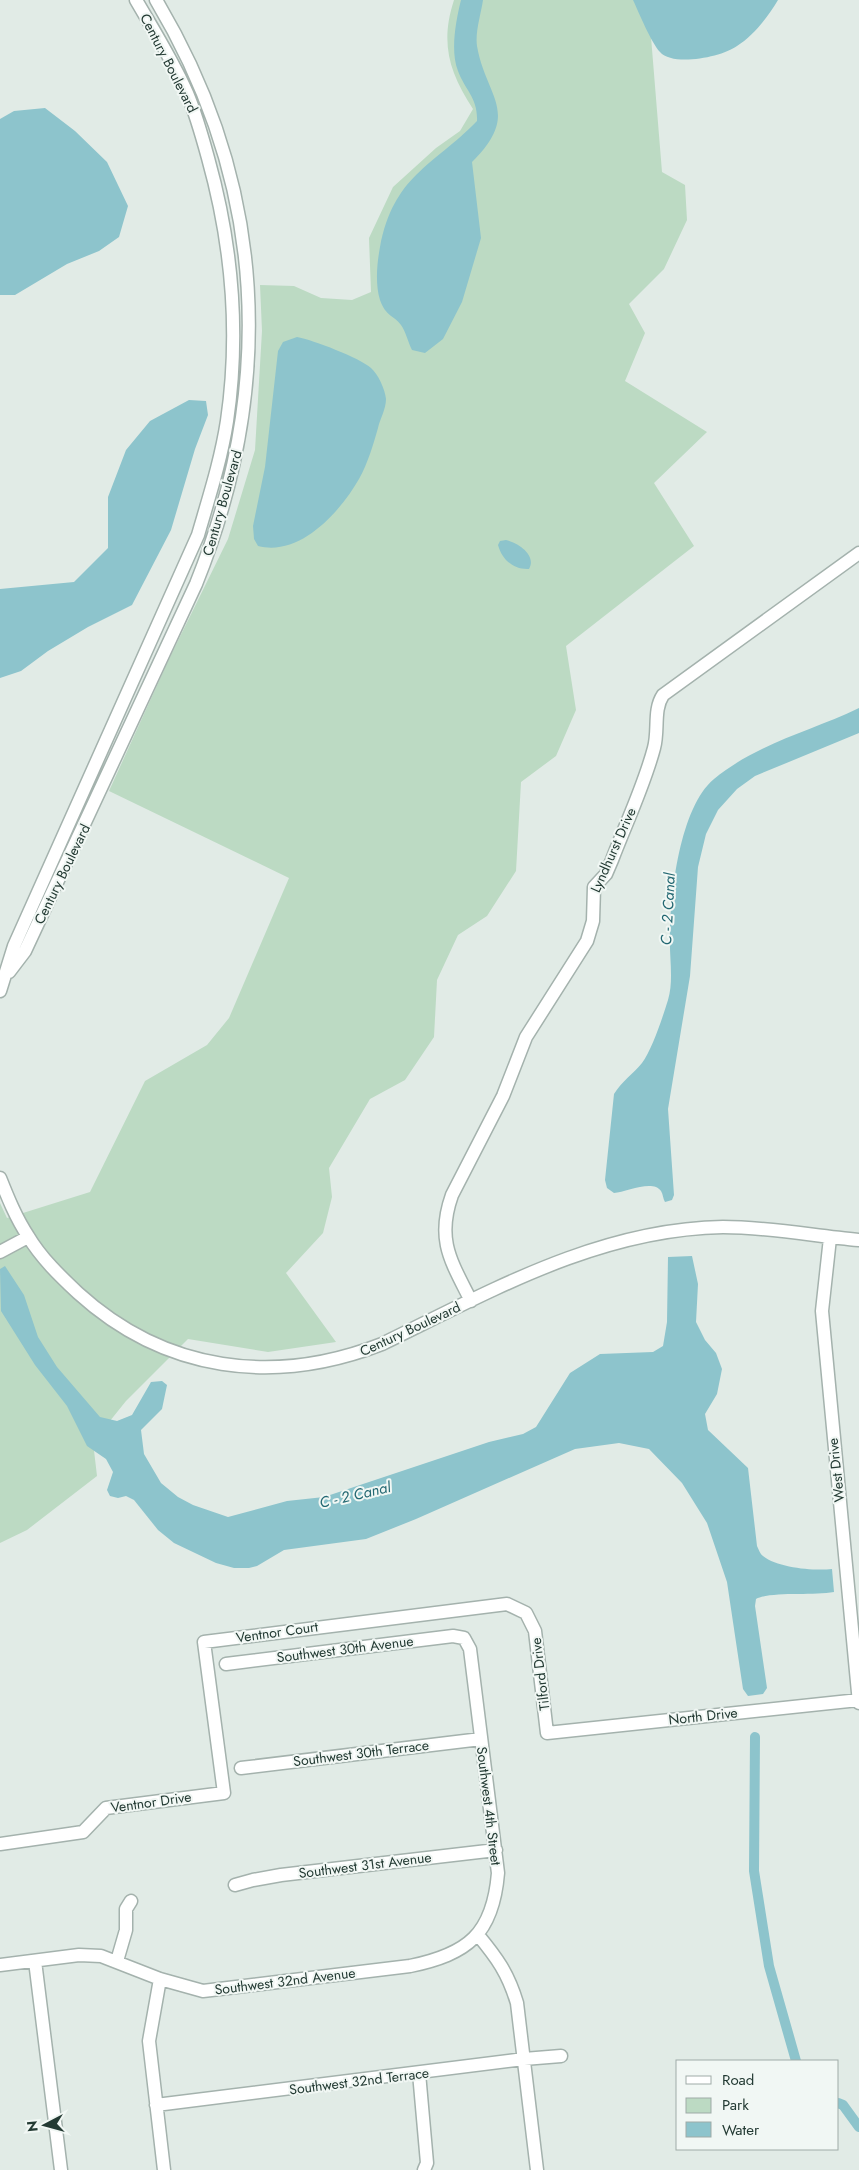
<svg xmlns="http://www.w3.org/2000/svg" width="859" height="2170" font-family="Jost,sans-serif">
<rect width="100%" height="100%" fill="#e1ebe6"/>
<path fill="#bcdac3" d="M454 0H648L662 172 685 185 687 220 664 269 629 304 645 333 625 381 707 432 654 483 694 546 566 646 576 710 556 756 521 782 516 871 487 916 458 935 437 980 434 1037 405 1080 370 1099 329 1168 332 1197 323 1233 286 1273 336 1342 268 1352 188 1339 126 1401 93 1442 97 1476 27 1530 0 1543V1203L7 1218 90 1192 145 1081 207 1045 229 1018 289 878 109 791 169 659 228 539 255 450 262 331 260 285 294 286 321 298 352 300 371 292 369 238 393 187 436 148 460 131 473 109C449 72 440 43 454 0Z"/>
<path fill="#8dc4cc" d="M461 0H483C481 14 475 32 477 46 486 98 522 112 472 162L481 238 462 302 443 339 425 353 412 350C408 342 406 332 401 325 394 315 386 317 380 300 375 284 377 263 380 247 394 175 432 167 477 121 478 98 465 90 458 71 450 51 456 20 461 0Z
M633 0H778C768 17 753 36 737 46 722 57 673 67 660 52 651 42 639 13 633 0Z
M45 108 75 131 107 162 128 206 119 237 99 251 67 264 15 295H0V119L14 111Z
M297 337C313 340 360 358 371 368 378 374 385 389 386 399 386 409 380 419 378 428 373 445 368 463 359 479 340 512 300 557 258 546L254 539 253 526 265 467 278 351 283 342Z
M189 400 206 401 208 415 195 449 171 530 132 605 88 627 48 651 21 671 0 678V589L74 582 108 548V497L126 450 150 421Z
M506 540C518 543 537 555 529 569 514 570 502 560 498 545L500 541Z
M859 708V733L755 776 737 789 718 810 706 834 698 867 690 976 668 1109 674 1195 672 1200 665 1202C663 1199 663 1194 661 1191 653 1179 626 1192 614 1193L607 1188 605 1180 614 1094C622 1081 633 1074 642 1063 652 1050 663 1016 668 1000 674 980 669 956 670 936 670 894 680 807 714 779 758 743 809 732 859 708Z
M692 1256 698 1284 696 1322 705 1340 716 1353 722 1369 717 1394 705 1414 708 1430 748 1468 757 1546C759 1550 760 1554 763 1556 778 1568 814 1571 832 1569L834 1592C813 1596 772 1591 756 1599L755 1606 767 1688 763 1694 748 1696 743 1689 727 1582 707 1523 682 1483 649 1449 619 1443 575 1449 416 1519 366 1539 284 1550 257 1566 249 1568H234L216 1563 174 1543 158 1530 134 1500 126 1496 118 1498 110 1496 107 1490 113 1472 106 1459 87 1446 67 1406 35 1365 1 1311 0 1269 5 1266 24 1295 38 1337 57 1367 100 1417 117 1421 132 1415 151 1382 162 1381 167 1385 162 1409 141 1430 144 1454 161 1483 178 1497 193 1505 228 1517 287 1501 324 1497 489 1442 523 1434 536 1427 570 1373 600 1354 653 1352 663 1346 667 1322 668 1257Z"/>
<g fill="none" stroke-linecap="round" stroke-linejoin="round">
<path stroke="#8dc4cc" stroke-width="10" d="M755 1737 754 1871 769 1966 796 2061
M838 2103 843 2105 859 2127"/>
<g stroke="#a4b2ad" stroke-width="15">
<path id="minor" d="M9 972 25 951 196 584C276 385 267 186 156 0
M0 991 14 946 198 535C209 497 221 460 227 421 240 332 232 244 208 158 202 136 196 114 187 93 173 61 154 31 136 0
M0 1178C8 1198 16 1218 28 1236 41 1258 60 1276 78 1293 165 1372 274 1386 382 1344 491 1291 599 1229 723 1227 769 1227 814 1236 859 1240
M830 1238 822 1311 859 1703
M0 1252 28 1237
M471 1301C451 1261 436 1240 452 1195L503 1096 526 1037 587 941 593 921 594 887 606 874 612 860C626 823 644 786 654 748 659 730 653 710 663 695L859 553
M241 1768 481 1739
M0 1844 83 1832 106 1808 224 1793 204 1642 507 1604 526 1613 535 1631 547 1733 859 1700
M235 1885 253 1880 281 1875 496 1850
M478 1935C497 1958 508 1973 517 2003L537 2170
M35 1961 61 2170
M117 1961 126 1930V1909L131 1901
M0 1965 79 1955 101 1956 160 1979 203 1991 410 1966C468 1954 493 1934 498 1873L470 1649 464 1638 453 1636 226 1664
M160 1979 149 2041 164 2170
M419 2073 427 2163 424 2170
M156 2105 524 2059 561 2056"/>
</g>
<use href="#minor" stroke="#fff" stroke-width="12"/>
</g>
<g text-anchor="middle" stroke-width="4" stroke-linejoin="round" paint-order="stroke">
<g font-size="14" fill="#233a33" stroke="#f1f7f4">
<text transform="translate(169 63) rotate(63)" y="5">Century Boulevard</text>
<text transform="translate(222 503) rotate(-74)" y="5">Century Boulevard</text>
<text transform="translate(613 850) rotate(-66)" y="5">Lyndhurst Drive</text>
<text transform="translate(62 874) rotate(-64)" y="5">Century Boulevard</text>
<text transform="translate(410 1329) rotate(-25)" y="5">Century Boulevard</text>
<text transform="translate(836 1470) rotate(-96)" y="5">West Drive</text>
<text transform="translate(277 1632) rotate(-8)" y="5">Ventnor Court</text>
<text transform="translate(345 1649) rotate(-7)" y="5">Southwest 30th Avenue</text>
<text transform="translate(540 1674) rotate(-97)" y="5">Tilford Drive</text>
<text transform="translate(703 1716) rotate(-6)" y="5">North Drive</text>
<text transform="translate(361 1753) rotate(-7)" y="5">Southwest 30th Terrace</text>
<text transform="translate(151 1802) rotate(-8)" y="5">Ventnor Drive</text>
<text transform="translate(489 1806) rotate(83)" y="5">Southwest 4th Street</text>
<text transform="translate(365 1865) rotate(-7)" y="5">Southwest 31st Avenue</text>
<text transform="translate(285 1981) rotate(-7)" y="5">Southwest 32nd Avenue</text>
<text transform="translate(359 2081) rotate(-7)" y="5">Southwest 32nd Terrace</text>
</g>
<g font-size="15" font-style="italic" fill="#226771" stroke="#f1f7f4">
<text transform="translate(668 909) rotate(-87)" y="5">C - 2 Canal</text>
<text transform="translate(355 1495) rotate(-13)" y="5">C - 2 Canal</text>
</g>
</g>
<rect x="676" y="2060" width="162" height="90" fill="#f1f7f4" stroke="#9faba7"/>
<rect x="686" y="2076" width="25" height="8" fill="#ffffff" stroke="#9faba7"/>
<text x="722" y="2085" font-size="15" fill="#233a33">Road</text>
<rect x="686" y="2098" width="25" height="15" fill="#bcdac3" stroke="#9faba7"/>
<text x="722" y="2110" font-size="15" fill="#233a33">Park</text>
<rect x="686" y="2122" width="25" height="15" fill="#8dc4cc" stroke="#9faba7"/>
<text x="722" y="2135" font-size="15" fill="#233a33">Water</text>
<g transform="translate(45 2125) rotate(264)" stroke="#f1f7f4" stroke-width="4" paint-order="stroke">
<path d="M0-4L9 19L0 12L-9 19Z" fill="#233a33"/>
<text y="-8" font-size="14" font-weight="bold" text-anchor="middle" fill="#233a33">N</text>
</g>
</svg>
